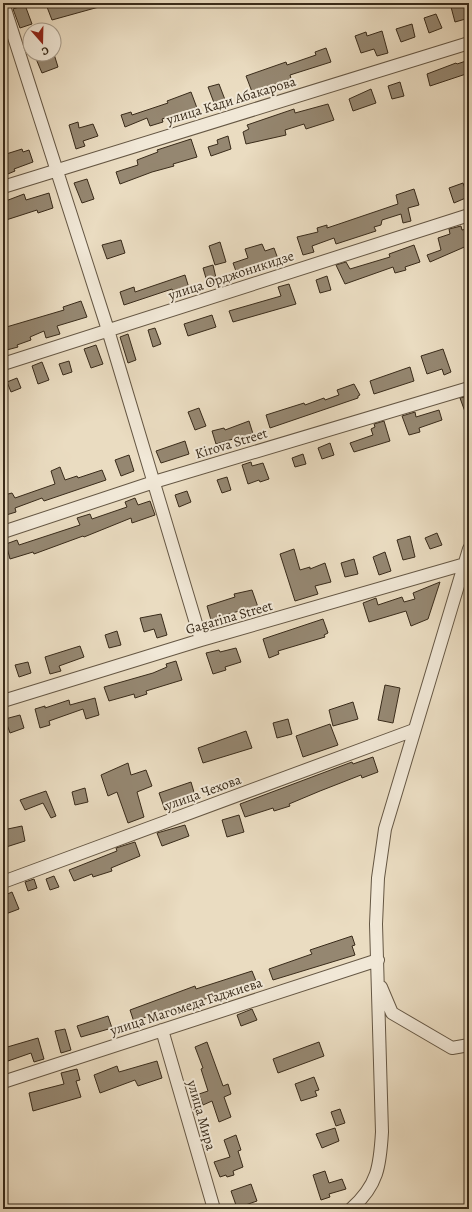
<svg xmlns="http://www.w3.org/2000/svg" width="472" height="1212" font-family="Alegreya,serif">
<rect width="100%" height="100%" fill="#eadcc1"/>
<filter id="stains"><feTurbulence type="fractalNoise" baseFrequency=".005" numOctaves="4"/><feColorMatrix values="0 0 0 0 .2 0 0 0 0 .09 0 0 0 0 .02 0 0 0 .5 -.17"/></filter>
<radialGradient id="worn" r=".72"><stop offset=".6" stop-color="#630" stop-opacity="0"/><stop offset="1" stop-color="#630" stop-opacity=".3"/></radialGradient>
<path fill="#958771" stroke="#392b1a" d="M52 3H105L106 5 52 20 47 7 52 6Z
M463 3H469V18L455 22 451 7Z
M25 5 32 24 20 28 13 9Z
M436 14 442 28 429 33 424 18Z
M412 24 415 37 401 42 396 29Z
M382 31 388 53 377 56 374 49 361 53 355 36 366 32 367 36Z
M326 48 331 62 290 75 292 82 266 90 267 92 254 97 246 76 286 62 287 65 316 55 315 52Z
M34 54H54L58 67 42 73Z
M469 60V73L430 86 427 74 456 63 457 64Z
M400 82 404 96 392 99 388 86Z
M219 84 227 105 216 108 208 87Z
M371 89 376 103 353 111 349 99Z
M191 92 197 108 162 119 163 122 150 126 147 118 125 127 121 115 131 112 132 115 168 103 167 101Z
M328 104 334 120 306 129 304 124 285 130 286 135 246 144 243 132 249 129 247 125 294 109 295 113Z
M78 122 79 128 93 124 98 136 83 141 85 146 76 149 69 125Z
M228 136 231 149 211 156 208 147 218 144 217 140Z
M191 139 197 157 173 164 174 166 152 172 120 184 116 172 138 165 137 160 158 152 157 150Z
M22 149 23 152 29 150 33 162 14 169 15 171 3 176V155Z
M87 179 94 199 82 203 74 183Z
M463 183 468 197 454 203 449 188Z
M414 189 419 205 408 208 411 221 403 223 401 214 382 220 381 225 374 227 376 231 336 244 334 238 312 246 314 252 303 255 297 237 318 232 317 228 327 225V228L339 224 398 204 396 195Z
M49 193 53 208 38 213 37 210 3 221V202L24 194 26 200Z
M461 226 462 230 466 229 469 245 430 262 427 255 441 250 438 238 450 234 449 229Z
M121 240 125 253 107 259 102 245Z
M220 242 226 262 215 265 209 246Z
M262 244 265 251 274 248 278 259 237 274 233 263 248 258 245 249Z
M414 245 420 262 405 267 406 270 395 273 393 267 345 284 336 265 346 262 350 269 390 257 389 254Z
M213 265 217 282 208 285 203 268Z
M185 275 189 288 174 293 172 289 124 305 120 292 134 287 135 292Z
M327 276 331 290 320 293 316 280Z
M289 284 296 304 233 322 229 311 281 296 278 287Z
M81 301 87 317 57 326 60 334 46 338 44 331 30 337 31 340 17 345 18 347 3 351V328L64 310 63 307Z
M212 315 216 327 188 336 184 324Z
M155 328 161 344 153 347 148 330Z
M128 334 136 360 128 363 120 337Z
M96 345 103 364 91 368 84 349Z
M443 349 451 372 444 375 442 369 427 374 421 356Z
M69 361 72 372 63 375 59 364Z
M42 362 49 380 38 384 32 366Z
M410 367 414 381 374 394 370 381Z
M17 378 21 388 11 392 7 382Z
M354 384 360 395 358 396V398L270 428 266 415 304 403 305 405 324 398 325 400 339 395 337 390Z
M469 396V420H468L460 398Z
M199 408 206 426 195 430 188 412Z
M439 410 442 420 419 428 420 432 409 435 402 416 415 412 416 417Z
M249 421 254 437 242 441 240 437 216 444 212 431 224 428 225 430Z
M384 421 390 441 354 452 350 443 373 435 371 429 375 427 374 424Z
M185 441 189 454 161 463 156 451Z
M330 443 334 455 322 459 318 448Z
M303 454 306 464 295 467 292 458Z
M129 455 134 471 121 476 115 460Z
M251 462 252 466 263 463 269 479 260 482 259 480 248 484 242 465Z
M60 467 65 480 77 476 78 478 102 470 106 480 44 501 42 498 15 508 16 512 3 516V503L7 502 4 495 12 493 15 498 55 484 51 471Z
M227 477 231 490 222 493 217 480Z
M187 491 191 502 179 507 175 495Z
M135 498 138 505 150 501 155 515 132 523 131 518 84 537 83 536 34 554 33 552 10 559 6 544 17 540 19 545 80 525 77 518 90 514 92 519 127 507 125 502Z
M437 533 442 545 430 549 425 538Z
M410 536 415 557 403 560 397 540Z
M294 549 300 570 310 567V569L325 563 331 582 315 586 318 594 295 601 280 554Z
M385 552 391 571 379 575 373 557Z
M354 559 358 574 345 577 341 563Z
M440 582 428 619 411 626 406 611 369 622 363 603 376 598 378 605 402 597 404 602 415 599 413 593Z
M252 590 259 610 241 616 239 611 211 620 207 606 235 597 234 594Z
M161 614 167 635 157 638 154 629 144 632 140 618Z
M323 619 328 633 324 635 325 637 278 651 279 654 269 658 263 639Z
M117 631 121 645 109 648 105 635Z
M80 646 84 657 59 666 61 671 50 674 45 657Z
M236 648 241 662 225 667 226 670 213 674 206 653 219 650 220 652Z
M176 661 182 680 146 691 147 694 135 698 134 694 109 701 104 687 153 673 167 667 166 664Z
M28 662 31 673 19 677 15 665Z
M385 685 400 688 393 723 378 720Z
M95 698 99 715 86 719 83 709 49 721 50 725 40 728 35 709 45 706V708L69 700 70 705Z
M353 702 358 719 333 726 329 710Z
M20 715 24 728 10 733 5 719Z
M288 719 292 734 277 738 273 723Z
M330 724 338 745 303 757 296 736Z
M246 731 252 748 203 763 198 748Z
M373 757 378 772 362 778 361 775 320 791 289 804 290 806 274 811 273 808 245 817 240 804 352 762 353 764Z
M128 763 131 775 146 770 152 786 137 792 144 817 128 823 117 792 108 796 101 775Z
M191 782 196 799 165 810 159 793Z
M85 788 88 802 75 805 72 792Z
M46 791 56 816 51 818 43 803 25 810 20 800Z
M239 815 244 832 227 837 222 820Z
M185 825 189 836 162 846 157 833Z
M22 826 25 841 3 848V830Z
M135 842 140 856 111 868 112 871 93 877 92 874 74 881 69 870 117 851 116 848Z
M54 876 59 887 50 890 46 879Z
M34 879 37 888 28 891 25 882Z
M12 892 19 909 3 915V896Z
M352 936 355 945 352 946 355 955 273 980 269 969 312 954 310 950Z
M252 971 258 986 239 993 238 990 212 999 211 997 156 1016 155 1013 134 1022 130 1010 195 986 196 989Z
M252 1009 257 1020 241 1026 237 1015Z
M108 1016 112 1028 81 1037 77 1026Z
M65 1029 71 1050 61 1053 55 1031Z
M38 1038 44 1059 34 1062 31 1053 8 1061 4 1048Z
M207 1042 223 1086 228 1084 231 1094 224 1097 231 1117 219 1122 212 1101 203 1105 199 1094 208 1091 201 1069 203 1068 195 1047Z
M319 1042 324 1056 278 1073 273 1059Z
M157 1061 162 1078 138 1086 135 1080 100 1093 94 1075 117 1066 119 1072Z
M77 1069 80 1080 76 1081 81 1097 33 1111 29 1093 64 1084 61 1073Z
M314 1077 319 1090 315 1091 317 1096 301 1101 295 1084Z
M340 1109 345 1123 336 1126 331 1112Z
M335 1128 339 1141 322 1148 316 1134Z
M236 1135 241 1150 238 1151 243 1167 233 1171 234 1175 227 1177 226 1175 220 1177 214 1162 230 1157 224 1140Z
M325 1171 329 1183 342 1179 346 1189 329 1194 330 1197 321 1200 313 1175Z
M251 1184 257 1201 237 1208 231 1191Z"/>
<g fill="none" stroke-linecap="round" stroke-linejoin="round">
<g stroke="#655744" stroke-width="14">
<path id="minor" d="M3 3 108 330 201 640
M3 187 469 43
M3 364 469 215
M3 532 154 482 469 388
M3 701 201 640 465 564
M3 882 414 730
M381 987 392 1013 452 1048 469 1045
M162 1030 214 1209
M3 1082 378 960
M351 1209C378 1185 380 1166 382 1132L376 924 378 878 385 829 469 549"/>
</g>
<use href="#minor" stroke="#f1e8d7" stroke-width="12"/>
</g>
<g text-anchor="middle" stroke-width="4" stroke-linejoin="round" paint-order="stroke">
<g font-size="14" fill="#392b1a" stroke="#f1e8d7">
<text transform="translate(231 100) rotate(-17)" y="5">улица Кади Абакарова</text>
<text transform="translate(231 275) rotate(-18)" y="5">улица Орджоникидзе</text>
<text transform="translate(231 443) rotate(-17)" y="5">Kirova Street</text>
<text transform="translate(229 617) rotate(-16)" y="5">Gagarina Street</text>
<text transform="translate(203 792) rotate(-20)" y="5">улица Чехова</text>
<text transform="translate(186 1006) rotate(-18)" y="5">улица Магомеда Гаджиева</text>
<text transform="translate(202 1115) rotate(74)" y="5">улица Мира</text>
</g>
</g>
<rect width="472" height="1212" fill="none" stroke="#eadcc1" stroke-width="16"/>
<rect x="4" y="4" width="464" height="1204" fill="none" stroke="#392b1a" stroke-width="2"/>
<rect x="8" y="8" width="456" height="1196" fill="none" stroke="#392b1a"/>
<g transform="translate(42 42) rotate(160)"><circle r="19" fill="#f1e8d7" stroke="#a79c8b"/>
<path d="M0-3L7 15L0 10L-7 15Z" fill="#8f2418"/>
<text y="-6" font-size="11" font-weight="bold" text-anchor="middle" fill="#392b1a">С</text>
</g>
<rect width="100%" height="100%" filter="url(#stains)"/>
<rect width="100%" height="100%" fill="url(#worn)"/>
</svg>
